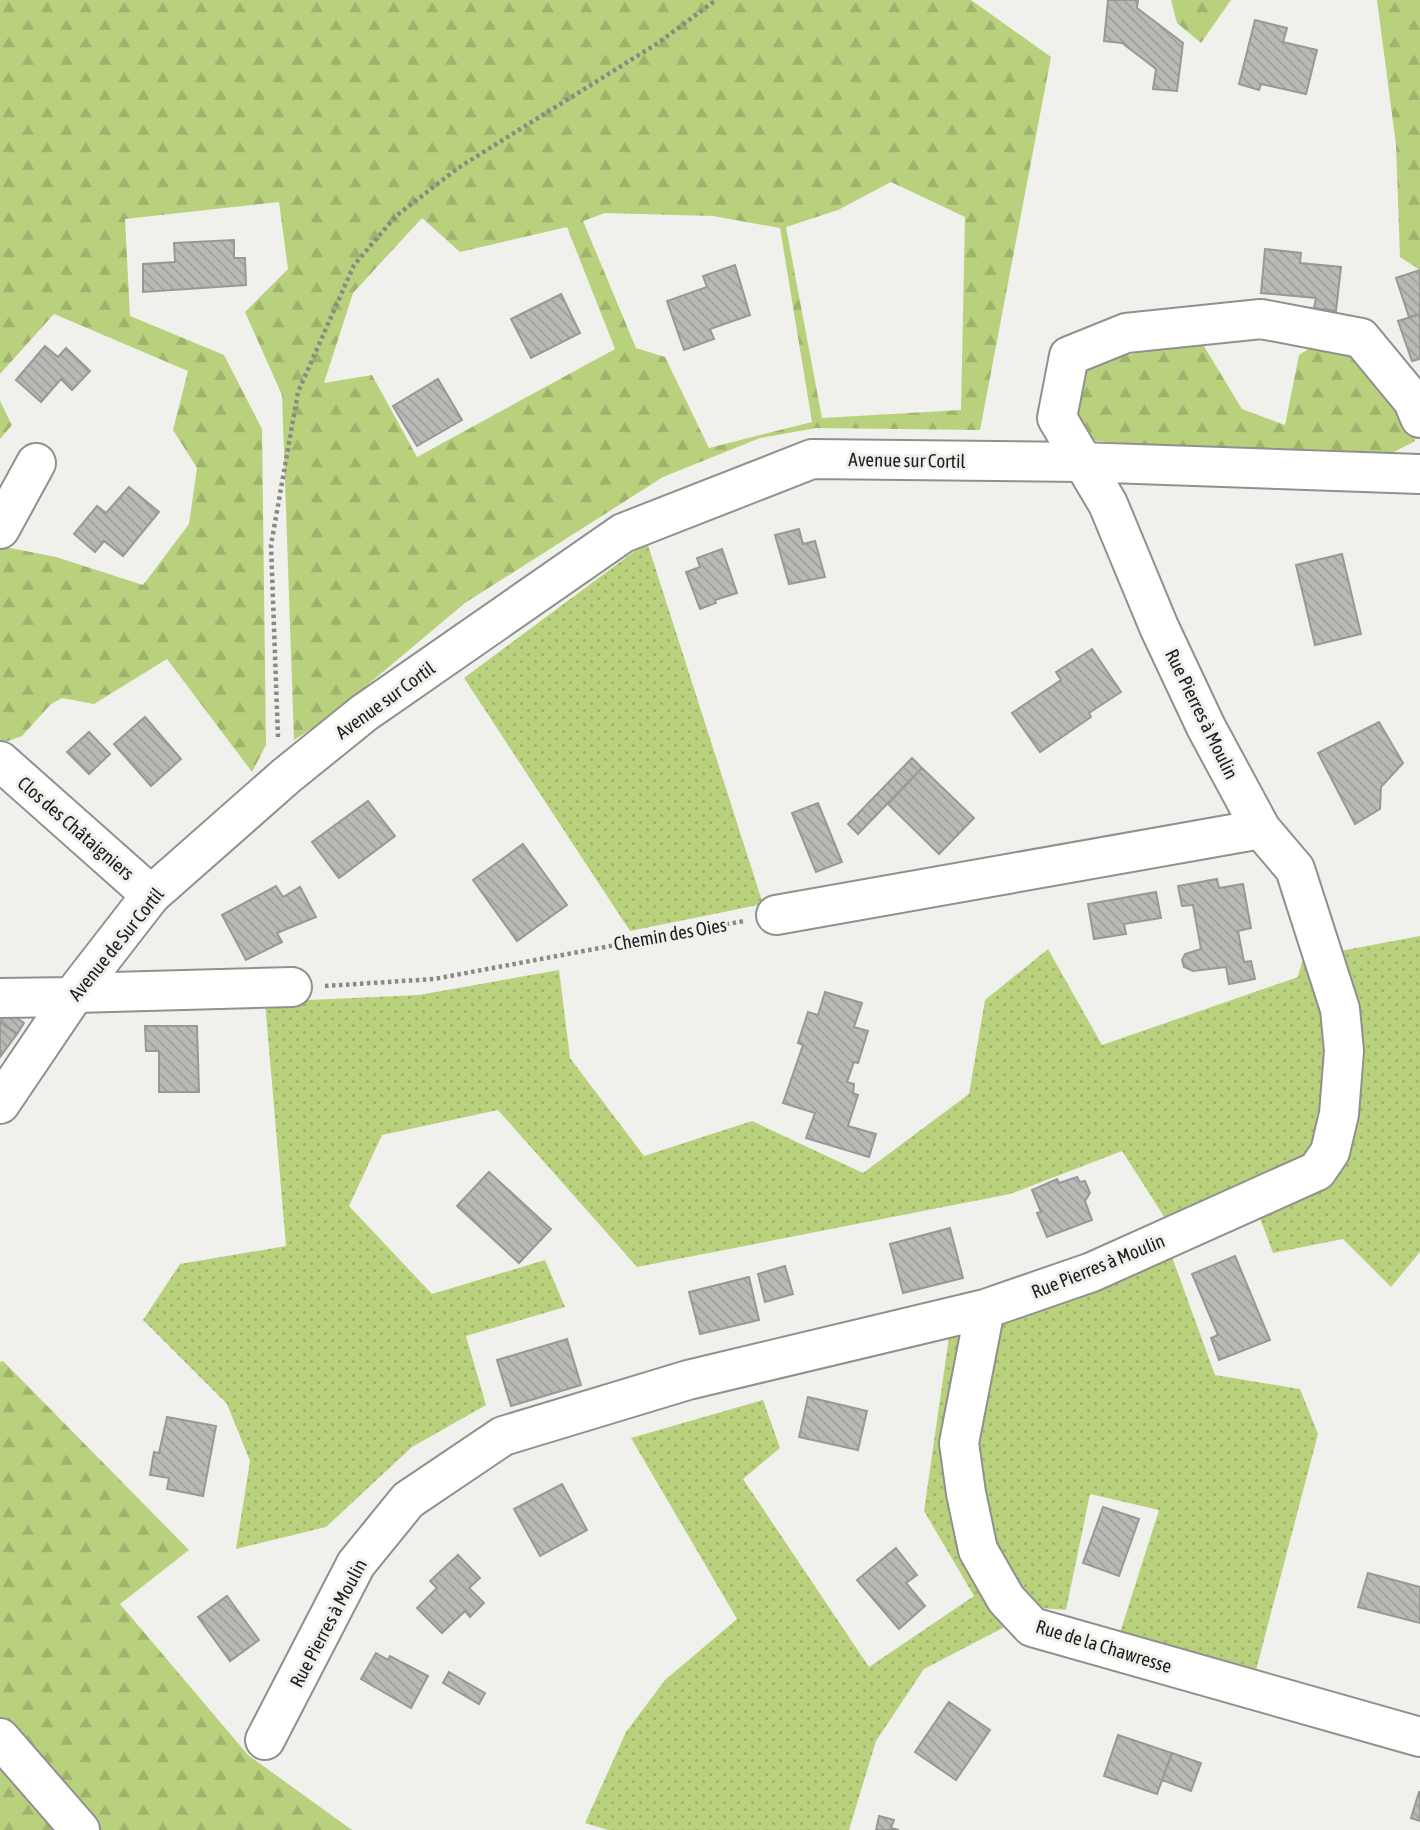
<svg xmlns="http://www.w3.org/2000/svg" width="1420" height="1830" font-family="'Asap Condensed',sans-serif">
<defs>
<pattern id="grass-dots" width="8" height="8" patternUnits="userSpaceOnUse" patternTransform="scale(1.75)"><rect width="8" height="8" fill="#b9d17d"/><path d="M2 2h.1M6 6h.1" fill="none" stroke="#9fb36c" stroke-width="1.8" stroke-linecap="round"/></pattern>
<pattern id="forest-firs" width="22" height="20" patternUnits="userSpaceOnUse" patternTransform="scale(1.75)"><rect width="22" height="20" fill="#b9d17d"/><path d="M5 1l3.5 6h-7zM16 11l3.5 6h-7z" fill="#9fb36c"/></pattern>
<pattern id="building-back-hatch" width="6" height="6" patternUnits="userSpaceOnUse" patternTransform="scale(1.75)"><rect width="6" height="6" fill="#b8bab6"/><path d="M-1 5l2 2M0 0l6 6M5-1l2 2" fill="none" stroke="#9e9f9c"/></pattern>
</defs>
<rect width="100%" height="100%" fill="#f0f1ed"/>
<path fill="url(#grass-dots)" d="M647 542 763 904 630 931 464 678Z
M1420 936V1252L1391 1287 1343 1239 1273 1253 1247 1184 1165 1218 1122 1151 1010 1194 637 1267 498 1110 382 1135 349 1206 432 1294 545 1260 565 1307 466 1336 486 1405 412 1447 326 1527 236 1549 250 1461 227 1404 143 1320 180 1264 286 1246 265 1002 419 995 559 970 570 1058 644 1156 752 1121 863 1173 969 1094 985 1000 1048 949 1102 1045 1298 977 1303 958Z
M1172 1257 1215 1375 1300 1389 1318 1434 1255 1674 1118 1639 1159 1510 1090 1494 1066 1610 1041 1608 924 1669 876 1741 849 1830H608L585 1823 626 1732 665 1680 737 1619 631 1438 763 1400 780 1448 743 1479 869 1667 974 1596 924 1511 949 1337Z"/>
<path fill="url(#forest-firs)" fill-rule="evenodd" d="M0 0H971L1051 57 980 430 816 428 760 438 663 477 465 603 328 718 294 740 282 395 245 312 288 269 279 202 125 219 130 316 224 355 262 429 266 745 252 772 167 659 94 704 62 698 51 704 22 736 0 744V546L56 557 143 585 189 524 197 468 173 430 188 371 54 314 0 374ZM891 182 965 217 961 410 822 418 786 227 838 210ZM605 213 713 216 780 228 812 422 709 448 665 357 636 348 583 221ZM422 218 460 252 567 227 615 349 417 457 372 375 324 383 353 293Z
M1171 0H1231L1201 43 1177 23Z
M1377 0H1420V270L1400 257 1396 145Z
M1202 343 1242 409 1285 425 1299 355 1318 343 1359 346 1409 411 1415 441 1390 454 1169 447 1088 440 1070 425 1080 366 1141 352Z
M0 401 12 425 0 439Z
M3 1361 189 1550 120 1604 248 1755 352 1830H0V1362Z"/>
<path fill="url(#building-back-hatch)" stroke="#989996" stroke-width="2" d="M1108 0H1138L1137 8 1183 43 1177 91 1153 89 1156 69 1122 43 1104 41Z
M1255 20 1287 28 1283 42 1317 50 1306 94 1261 84 1259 90 1239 84Z
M234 240V258H245L246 285 143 292V264L175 262 174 243Z
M1265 249 1301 253 1300 263 1341 267 1336 311 1314 308 1316 298 1261 293Z
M735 265 750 315 710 329 714 339 684 350 667 301 707 287 703 276Z
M1420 270V314L1409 317 1396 278Z
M561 294 580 333 531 358 511 319Z
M1420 314V359L1412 361 1398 321Z
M45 346 58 357 66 348 90 371 72 390 61 379 41 402 16 380Z
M438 379 462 420 417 446 393 406Z
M129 487 159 512 123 556 104 541 95 552 74 534 97 506 106 513Z
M799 529 803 544 815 541 825 577 789 584 775 535Z
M722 549 737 593 715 600 716 603 700 609 686 572 700 567 697 558Z
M1342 554 1361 634 1315 645 1296 565Z
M1092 649 1121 692 1089 713 1091 717 1040 752 1012 713 1061 680 1056 672Z
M145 717 181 759 151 786 114 744Z
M1379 722 1403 763 1381 787 1380 809 1355 824 1318 753Z
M89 732 110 754 89 774 67 752Z
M912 758 922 768 858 834 848 824Z
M922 768 974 818 939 854 888 804Z
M368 801 395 836 339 878 312 842Z
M818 803 842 862 816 872 792 813Z
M523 844 567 905 517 941 473 880Z
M1217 879 1219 888 1243 884 1251 928 1238 931 1244 962 1251 961 1255 979 1229 984 1226 967 1193 971 1184 967 1182 960 1185 954 1201 949 1193 905 1182 906 1178 886Z
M276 886 283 897 300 887 316 917 277 933 282 942 246 960 222 915Z
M1156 892 1161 918 1124 924 1126 934 1094 939 1088 904Z
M825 992 862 1003 854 1027 868 1031 858 1063 854 1062 847 1082 854 1084 853 1093 858 1095 848 1126 876 1134 869 1157 806 1138 815 1113 783 1103 803 1045 798 1043 808 1012 818 1015Z
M7 1011 24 1023 17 1034 0 1022Z
M0 1022 17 1034 0 1057Z
M145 1026H197L199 1092H159V1051H146Z
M489 1172 551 1229 519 1263 457 1206Z
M1077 1177 1080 1182 1085 1181 1090 1193 1085 1201 1092 1220 1047 1237 1037 1213 1041 1212 1032 1190 1057 1179 1059 1183Z
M950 1228 963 1278 903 1293 890 1244Z
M1235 1256 1270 1340 1219 1360 1211 1338 1218 1335 1192 1274Z
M785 1266 793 1294 765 1302 758 1274Z
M749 1277 759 1320 700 1334 689 1292Z
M567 1339 581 1385 511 1406 497 1360Z
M808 1397 867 1411 858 1450 799 1437Z
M167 1417 216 1426 203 1496 167 1489 169 1478 150 1475 154 1452 159 1453Z
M562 1484 587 1530 540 1556 514 1509Z
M1103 1507 1139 1519 1119 1576 1083 1563Z
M896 1548 917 1575 906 1583 925 1606 899 1629 857 1580Z
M458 1555 480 1578 469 1588 484 1603 470 1617 465 1611 442 1633 417 1608 437 1588 430 1581Z
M1368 1573 1420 1587V1623L1358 1607Z
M227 1596 259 1640 230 1661 198 1617Z
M376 1653 388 1660 390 1656 428 1676 411 1708 361 1679Z
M449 1672 485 1693 479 1704 443 1683Z
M949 1702 990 1730 956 1780 915 1752Z
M1118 1735 1172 1753 1157 1794 1104 1776Z
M1172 1753 1201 1763 1191 1791 1162 1780Z
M1419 1792H1420V1821L1411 1818Z
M879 1816 894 1820 891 1828 899 1830H876Z"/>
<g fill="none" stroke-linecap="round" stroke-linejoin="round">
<g stroke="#90918d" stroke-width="42">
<path id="minor" d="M0 529 36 463
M0 761 151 895
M776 915 1261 829
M75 993 292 987
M0 998 73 997
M985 1309 959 1443 966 1493 978 1550 1006 1599 1032 1627 1420 1737
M265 1740 356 1564 408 1500 503 1436 688 1380 985 1309 1092 1272 1317 1171 1330 1152 1339 1114 1344 1051 1340 1009 1295 869 1261 829 1206 727 1159 627 1108 504 1057 418 1069 356 1126 333 1261 319 1361 338 1413 401 1420 418"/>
</g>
<g stroke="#90918d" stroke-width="42">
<path id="major" d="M0 1104 75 993 151 895 286 776 364 713 623 533 812 459 1080 462 1420 474"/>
</g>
<g stroke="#90918d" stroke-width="42">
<path id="highway" d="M0 1738 80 1830"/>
</g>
<path stroke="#898a87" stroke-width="4.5" stroke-dasharray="3.5 3.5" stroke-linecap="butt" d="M278 737 271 545 298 392 354 265 396 216 458 168 658 43 716 0
M325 986 434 979 744 921"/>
<use href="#minor" stroke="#fff" stroke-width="38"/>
<use href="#major" stroke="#fff" stroke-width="38"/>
<use href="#highway" stroke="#fff" stroke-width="38"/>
</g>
<g text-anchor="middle" stroke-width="6" stroke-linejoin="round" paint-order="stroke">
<g font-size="19" fill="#1e1f1d" stroke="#f0f1ed">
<text transform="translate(907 460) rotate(1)" y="7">Avenue sur Cortil</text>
<text transform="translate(385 700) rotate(-36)" y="7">Avenue sur Cortil</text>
<text transform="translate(1202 714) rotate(64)" y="7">Rue Pierres à Moulin</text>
<text transform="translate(76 828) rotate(41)" y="7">Clos des Châtaigniers</text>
<text transform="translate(670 934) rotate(-10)" y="7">Chemin des Oies</text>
<text transform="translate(116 944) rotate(-51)" y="7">Avenue de Sur Cortil</text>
<text transform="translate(1098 1266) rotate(-22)" y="7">Rue Pierres à Moulin</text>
<text transform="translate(328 1623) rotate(-62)" y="7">Rue Pierres à Moulin</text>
<text transform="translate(1104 1646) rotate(17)" y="7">Rue de la Chawresse</text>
</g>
</g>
</svg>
